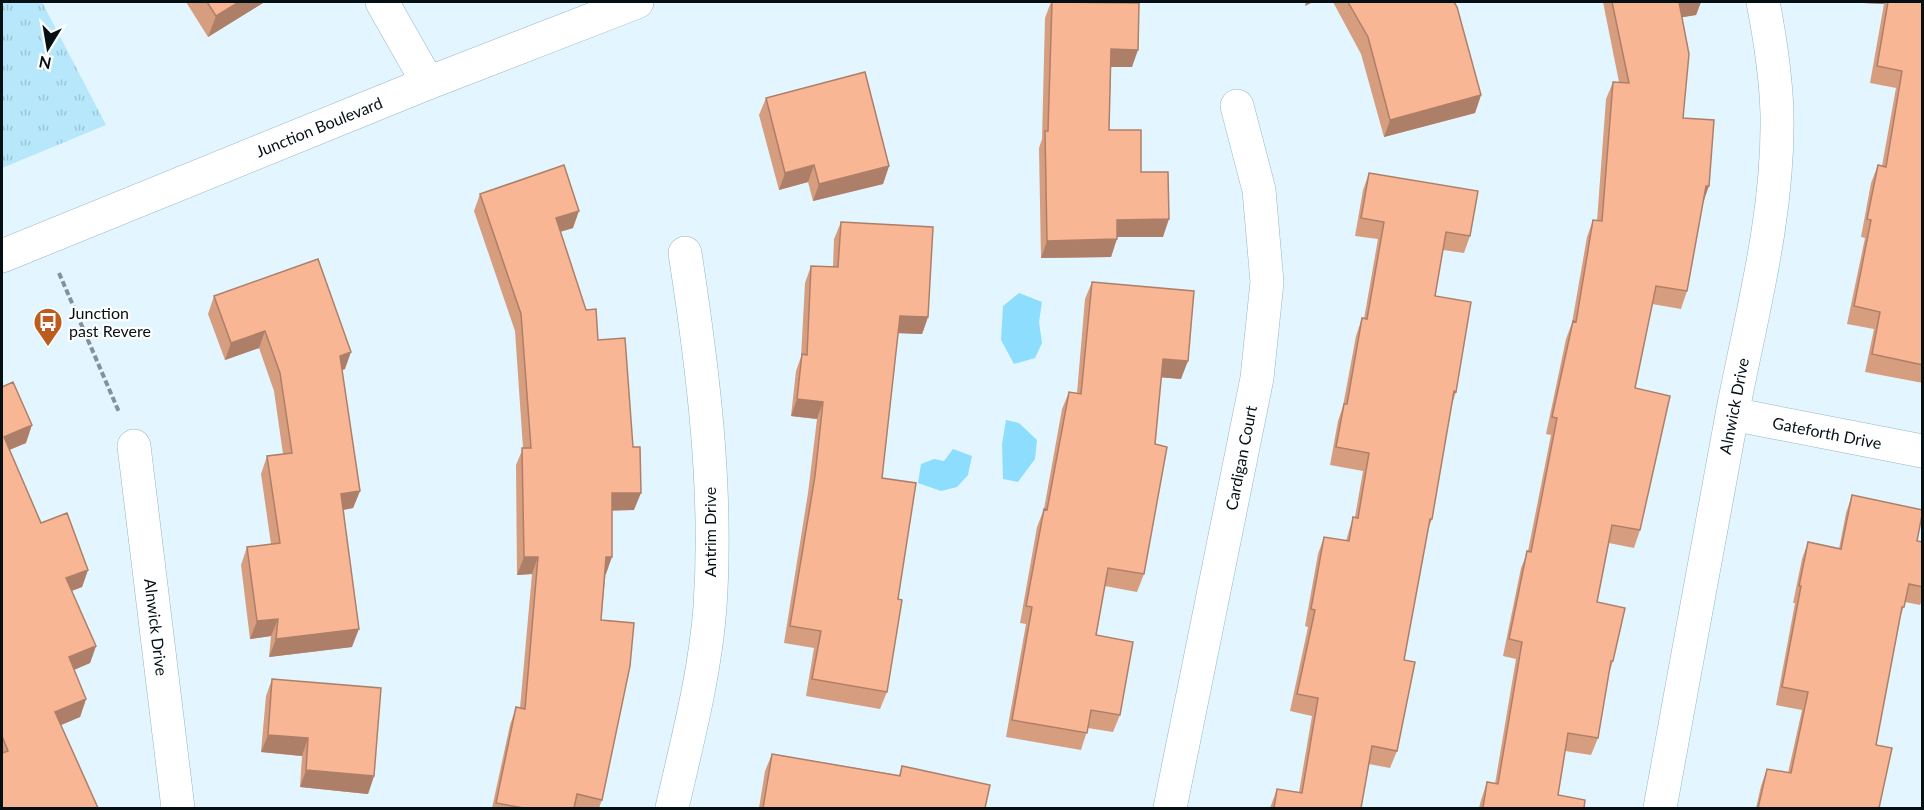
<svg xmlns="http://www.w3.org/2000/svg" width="1924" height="810" font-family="Lato,sans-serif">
<defs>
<pattern id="park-tufts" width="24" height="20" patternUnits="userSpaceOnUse" patternTransform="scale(1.5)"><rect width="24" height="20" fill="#b7e7fb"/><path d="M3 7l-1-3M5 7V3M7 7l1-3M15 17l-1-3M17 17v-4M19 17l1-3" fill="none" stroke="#9cc5d6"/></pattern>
</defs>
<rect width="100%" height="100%" fill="#e3f6ff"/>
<path fill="url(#park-tufts)" d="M2 2H42L106 125 2 168Z"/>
<path fill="#8dddfe" d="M1019 293 1042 302 1039 322 1042 343 1035 358 1014 364 1001 340 1003 306Z
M1006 420 1019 423 1037 440 1035 459 1018 482 1003 479 1002 444Z
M953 449 972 456 968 475 957 487 941 491 918 483 921 464 934 459 944 461Z"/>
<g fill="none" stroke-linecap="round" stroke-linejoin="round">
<g stroke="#95b4c2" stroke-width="34">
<path id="street" d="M382 2 428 83
M1732 414 1922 451
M134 446 178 808
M672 808C687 742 705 675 710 607 718 489 703 370 685 253
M1170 808 1257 378 1267 282 1259 190 1237 106
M1660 808C1684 677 1707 546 1732 415 1751 316 1779 216 1777 114 1776 77 1770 38 1763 2"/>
</g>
<g stroke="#95b4c2" stroke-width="34">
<path id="secondary" d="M2 256 428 83 637 2"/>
</g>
<path stroke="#829299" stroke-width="4" stroke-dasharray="6 3" stroke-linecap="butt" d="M59 273 119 412"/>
<use href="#street" stroke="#fff" stroke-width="33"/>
<use href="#secondary" stroke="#fff" stroke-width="33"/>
</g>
<path fill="#d69d7f" d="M186 2H263V3L208 37Z
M1051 2 1132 67H1111L1109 130 1141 172 1163 237H1117L1111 257 1041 258 1039 148 1042 139 1045 18Z
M1333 2H1454L1481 95 1475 113 1384 137 1361 54Z
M1603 2H1701L1696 15 1682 17 1683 118 1703 203 1687 291 1681 309 1652 304 1635 388 1640 530 1634 548 1609 543 1597 602 1613 661 1609 674 1598 738 1591 755 1565 751 1558 795 1584 808H1479L1481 800 1487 782 1495 784 1516 659 1503 656 1521 568 1528 551 1551 435 1546 434 1566 339 1572 323 1587 237 1593 220 1597 221 1606 99 1613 82H1619Z
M1863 2H1923V383L1865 372 1874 329 1847 324 1865 238 1861 237 1871 183 1878 165 1882 166 1896 88 1870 83 1884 4 1863 3Z
M766 98 889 166 883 184 813 201 808 182 779 190 759 115Z
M1369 173 1470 236 1464 253 1443 250 1435 296 1456 392 1452 404 1432 519 1427 532 1404 660 1397 751 1390 768 1369 764 1361 808H1270L1277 789 1299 792 1312 716 1290 711 1308 627 1305 626 1318 554 1324 537 1346 541 1353 517H1355L1363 471 1330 465 1338 421 1343 406 1356 336 1362 318 1364 319 1378 239 1355 236 1363 190Z
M480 194 573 228 560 232 586 310 598 340 634 510H612L601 620 602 800 599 808H492L510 725 516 707 520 708 532 574 517 575 516 465 523 448 515 331 474 211Z
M841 222 928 317 922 334 898 333 882 478 898 599 887 692 880 709 806 696 814 648 784 643 808 493 817 419 791 416 796 371 801 357 805 283 811 266 833 267 834 239Z
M1092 282 1181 379 1161 377 1144 574 1137 592 1105 586 1096 635 1120 715 1113 732 1088 728 1081 750 1006 737 1026 624 1020 623 1037 527 1044 509 1062 409 1069 392 1077 393 1085 299Z
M214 296 345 369 342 370 360 491 353 508 344 510 352 647 269 657 271 636 250 639 241 565 247 547 271 544 261 474 267 456 283 454 274 391 259 348 225 360 208 314Z
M2 387 26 443 9 450 41 523 88 570 82 587 72 591 96 646 90 663 74 670 86 699 80 717 61 725 2 808Z
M1852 495 1917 541 1923 542V598L1920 605 1905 602 1900 618 1876 745 1879 808H1756L1761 786 1767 769 1788 773 1802 710 1776 705 1795 603H1793L1802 559 1808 542 1839 549 1846 513Z
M272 679 374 776 368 794 300 787 302 756 261 752 266 696Z
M772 754 899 775 902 766 985 808H759L765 771Z"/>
<path fill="#ae7f68" d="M239 2H263V3L208 37 216 16Z
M1306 2H1313L1305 6Z
M1679 2H1701L1696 15 1672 19Z
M1864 2H1885L1884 4 1863 3Z
M1111 49 1138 50 1132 67H1105Z
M1481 95 1475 113 1384 137 1390 120Z
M814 165 808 182 779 190 785 173Z
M889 166 883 184 813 201 819 184Z
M1706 186H1709L1703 203Z
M579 211 573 228 549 235 556 218Z
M1169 219 1163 237H1111L1117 220Z
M1117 239 1111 257 1041 258 1047 241Z
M900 316 928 317 922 334 894 333Z
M265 331 259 348 225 360 231 343Z
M351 352 345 369 334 373 340 356Z
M1163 359 1188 361 1181 379 1157 377Z
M797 399 823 402 817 419 791 416Z
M32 425 26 443 2 453 4 437Z
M360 491 353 508 335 511 341 494Z
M612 493H641L634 510 605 511Z
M524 557H538L532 574 517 575Z
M606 557H612L606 574H600Z
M88 570 82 587 60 595 66 578Z
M278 619 271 636 250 639 257 621Z
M359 629 352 647 269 657 276 639Z
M96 646 90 663 62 675 69 657Z
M86 699 80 717 49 730 55 712Z
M268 735 308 738 302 756 261 752Z
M306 770 374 776 368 794 300 787Z"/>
<path fill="#f9b694" stroke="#ae7f68" stroke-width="1.5" d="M207 2H239L216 16Z
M1052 2 1139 3 1138 50 1111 49 1109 130H1141V172H1168L1169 219 1117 220V239L1047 241 1045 131H1048Z
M1348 2H1454L1457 7 1481 95 1390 120 1368 37Z
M1612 2H1679L1689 54 1683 118 1714 120 1709 186H1706L1687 291 1656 286 1635 388 1670 396 1640 530 1612 525 1597 602 1625 608 1613 661H1611L1598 738 1568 733 1558 795 1585 800 1584 808H1483L1487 782 1498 784 1522 642 1509 639 1527 551 1531 552 1557 418 1552 417 1573 321 1576 322 1593 220 1602 221 1613 82 1629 83Z
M1888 2H1923V365L1872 354 1880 312 1854 306 1871 220 1867 219 1878 165 1886 167 1902 71 1877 66Z
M865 72 889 166 819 184 814 165 785 173 766 98Z
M564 165 579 211 556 218 586 310 596 309 598 340 625 338 633 447H640L641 493H612V557H606L601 620 634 623 630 666 602 800 577 794 574 808H524L496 803 516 707 525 709 538 557H524L522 448H531L521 314 480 194Z
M1369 173 1478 191 1470 236 1446 232 1435 296 1471 302 1456 392 1454 391 1432 519H1430L1404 660 1415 662 1397 751 1372 746 1361 808H1274L1277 789 1302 793 1318 698 1297 694 1315 610 1311 609 1324 537 1349 541 1353 517 1358 518 1369 453 1336 447 1344 404H1347L1362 318 1367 319 1384 222 1361 218Z
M841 222 933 227 928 317 900 316 882 478 916 483 898 599 902 600 887 692 812 679 821 631 790 626 815 476 823 402 797 399 802 354 807 355 811 266 838 267Z
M318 259 351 352 340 356 360 491 341 494 359 629 276 639 278 619 257 621 247 547 280 543 267 456 292 453 280 373 265 331 231 343 214 296Z
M1092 282 1194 291 1188 361 1163 359 1155 444 1167 447 1144 574 1108 568 1096 635 1133 642 1120 715 1091 710 1087 733 1012 720 1032 607 1026 606 1044 509 1047 510 1069 392 1081 394Z
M13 382 32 425 4 437 41 523 67 513 88 570 66 578 96 646 69 657 86 699 55 712 98 808H2V753L8 751 2 736V387Z
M1852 495 1923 510 1917 541 1923 542V587L1909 584 1904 607H1902L1876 745 1892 748 1879 808H1758L1767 769 1791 773 1808 692 1782 687 1801 586H1799L1808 542 1841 549Z
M272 679 381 688 374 776 306 770 308 738 268 735Z
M772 754 900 776 902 766 990 785 985 808H763Z"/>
<defs>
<g id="bus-pin" transform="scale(1.5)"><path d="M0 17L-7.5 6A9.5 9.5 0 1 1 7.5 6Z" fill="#bd5c1f" stroke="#fff"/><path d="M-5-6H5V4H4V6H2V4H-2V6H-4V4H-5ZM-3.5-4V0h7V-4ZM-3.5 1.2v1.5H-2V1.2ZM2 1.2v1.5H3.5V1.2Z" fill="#fff"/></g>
</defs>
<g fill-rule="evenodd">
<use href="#bus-pin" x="48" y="322"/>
</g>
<g text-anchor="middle" stroke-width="4.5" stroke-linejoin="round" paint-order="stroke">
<g font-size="16" fill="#051015" stroke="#fff">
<text transform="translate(319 127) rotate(-22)" y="6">Junction Boulevard</text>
<text transform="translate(1734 406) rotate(-79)" y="6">Alnwick Drive</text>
<text transform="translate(1827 433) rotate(11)" y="6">Gateforth Drive</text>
<text transform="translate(1241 458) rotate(-79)" y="6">Cardigan Court</text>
<text transform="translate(710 532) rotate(-90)" y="6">Antrim Drive</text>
<text transform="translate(156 627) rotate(83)" y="6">Alnwick Drive</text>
</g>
<g font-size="16" fill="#051015" stroke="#fff" text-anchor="start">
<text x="69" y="319">Junction<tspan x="69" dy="18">past Revere</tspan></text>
</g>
</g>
<rect width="1924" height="810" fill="none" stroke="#051015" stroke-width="6"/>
<g transform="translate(48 48) rotate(191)" stroke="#ffffff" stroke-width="4.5" paint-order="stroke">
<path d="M0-4.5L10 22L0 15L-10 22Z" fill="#051015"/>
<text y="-9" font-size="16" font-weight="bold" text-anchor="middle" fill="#051015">N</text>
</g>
</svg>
